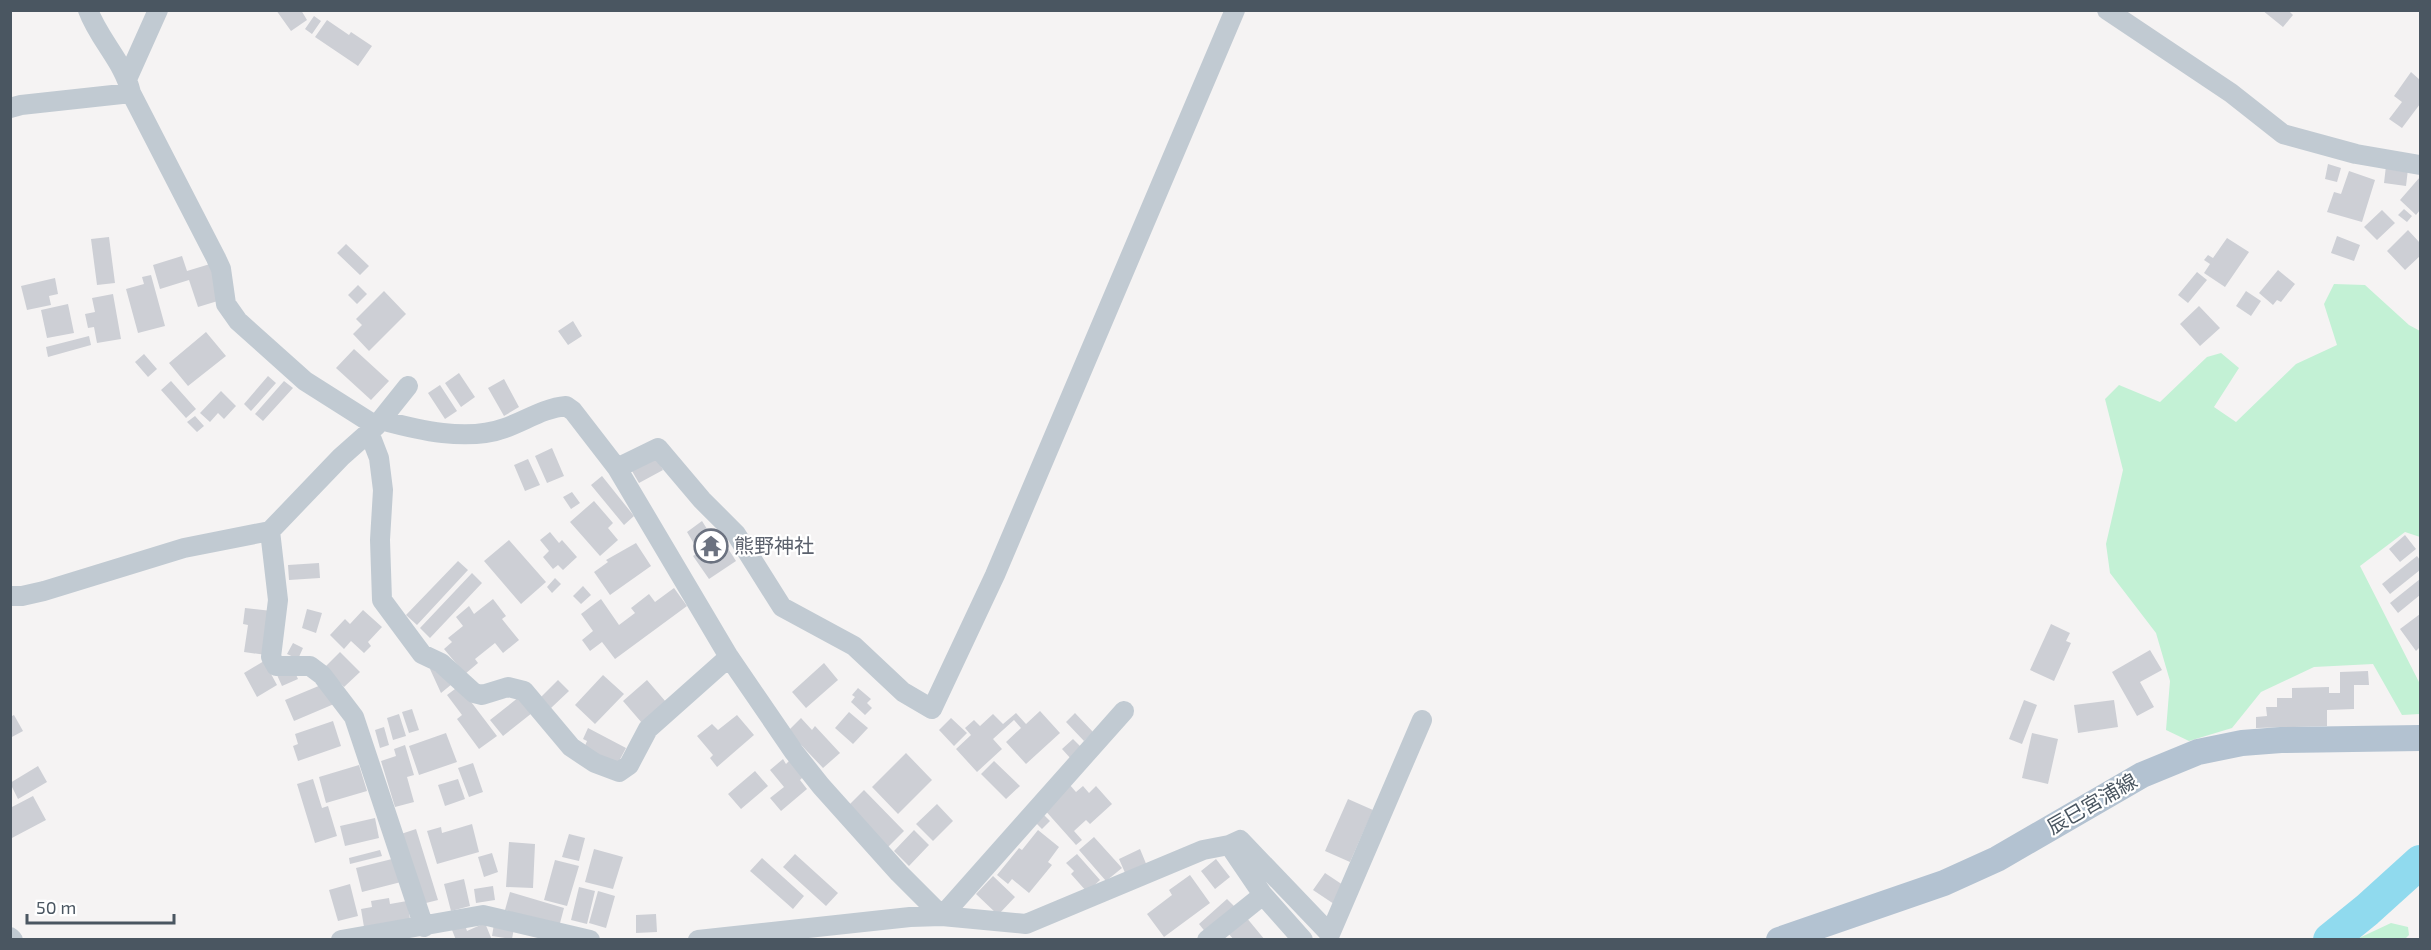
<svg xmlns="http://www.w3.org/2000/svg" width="2431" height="950" font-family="'Exo 2','Noto Sans JP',sans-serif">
<rect width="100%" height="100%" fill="#f5f3f3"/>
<path fill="#c3f1d5" d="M2334 284 2365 285 2409 325 2420 331V537L2405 532 2360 566 2420 684V714L2402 715 2373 664 2314 667 2261 692 2232 728 2189 741 2166 730 2170 681 2156 633 2110 573 2106 544 2123 470 2105 399 2119 385 2160 402 2207 357 2221 353 2239 368 2214 407 2236 422 2296 364 2337 345 2324 304Z
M2391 923 2408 927 2409 935 2405 939H2357Z"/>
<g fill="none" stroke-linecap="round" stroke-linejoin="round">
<path stroke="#90daee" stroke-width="34" d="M2330 940 2367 910 2420 862"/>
</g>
<path fill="#cdcfd5" d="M276 10H301L307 20 291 31Z
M2262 10H2288L2293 15 2283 27Z
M314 16 321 21 312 34 305 29Z
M327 20 349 35 351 32 372 46 358 66 315 37Z
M2411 72 2420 80V104L2402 128 2389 119 2402 102 2394 96Z
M2328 164 2341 168 2337 182 2325 179Z
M2386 166 2408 169 2406 186 2384 183Z
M2349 171 2375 180 2362 222 2327 212 2334 192 2341 194Z
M2420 177V210L2416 215 2400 200Z
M2404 209 2412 216 2407 222 2398 215Z
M2382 210 2395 223 2377 240 2364 227Z
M2408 230 2420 243V256L2405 270 2387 251Z
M2337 236 2360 245 2354 261 2331 253Z
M109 237 115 283 97 285 91 239Z
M2227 238 2249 252 2225 287 2204 273 2210 264 2204 260 2208 255 2213 258Z
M346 244 369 266 360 275 337 253Z
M182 256 187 271 210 264 221 300 198 307 189 280 160 289 153 265Z
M2278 270 2295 284 2281 302 2277 300 2273 305 2259 293Z
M2197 272 2207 280 2188 303 2178 295Z
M151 275 165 326 138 333 126 289 144 284 142 277Z
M55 278 58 294 49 296 51 305 27 310 21 286Z
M358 285 367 294 357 304 348 295Z
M384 291 406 314 369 351 353 334 362 325 356 319Z
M2246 291 2261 301 2251 316 2236 306Z
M113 294 121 339 97 343 94 327 88 328 85 314 95 312 92 298Z
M68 304 74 333 47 338 41 310Z
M2199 306 2220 328 2200 346 2180 324Z
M573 321 582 336 568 345 558 331Z
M206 332 226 356 188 386 169 363Z
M89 336 91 345 48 357 46 347Z
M354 349 389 381 371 400 336 368Z
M144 354 157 369 148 377 135 362Z
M459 373 475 397 461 407 445 383Z
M268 376 276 383 251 411 244 404Z
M504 379 519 407 504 416 488 388Z
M171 381 196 409 186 418 161 390Z
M284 381 293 388 263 421 255 414Z
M440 385 457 411 445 419 428 393Z
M221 391 236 406 224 419 218 413 210 422 200 413Z
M195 416 204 426 197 432 187 422Z
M552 448 564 476 547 483 535 456Z
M656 458 663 470 639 483 632 471Z
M528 459 540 485 525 491 514 465Z
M602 476 634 516 624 525 591 485Z
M572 492 580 503 571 509 563 497Z
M594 501 613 523 608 528 618 540 600 556 570 522Z
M702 521 714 540 720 536 736 561 709 579 693 556 699 552 687 532Z
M550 532 559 543 562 540 577 557 563 570 558 565 553 569 543 557 549 551 540 540Z
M2405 535 2416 549 2400 562 2389 549Z
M509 540 546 582 521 604 484 561Z
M636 543 651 566 610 595 594 572 608 562 606 560Z
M2417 556 2420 560V570L2390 594 2382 584Z
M458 561 468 570 417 625 406 615Z
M319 563 320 578 289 580 288 565Z
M472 573 482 583 430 638 420 628Z
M555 578 561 584 552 593 547 587Z
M2420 579V595L2398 613 2390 603Z
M583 586 591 595 581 604 573 596Z
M674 588 687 606 615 659 602 642 590 651 582 640 593 631 581 614 601 599 619 625 635 613 631 608 649 594 655 602Z
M493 599 506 616 502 619 519 640 503 653 495 643 475 659 478 663 465 674 444 649 452 642 448 638 463 626 456 617 469 606 474 614Z
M245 608 272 611 266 655 244 652 248 625 243 624Z
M307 609 322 613 316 633 302 628Z
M363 610 382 627 368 642 371 646 364 653 351 641 344 649 330 635 345 619 350 624Z
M2420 614V647L2416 651 2400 629Z
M2051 624 2070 633 2066 641 2071 643 2054 681 2030 670Z
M293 643 303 648 298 659 287 654Z
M2150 650 2162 670 2140 682 2154 707 2137 716 2112 672Z
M340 652 360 672 344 687 325 667Z
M264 661 277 685 257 697 244 673Z
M824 663 838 680 806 708 792 692Z
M436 664 452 684 441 693 430 669Z
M293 668 298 679 282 686 277 675Z
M2368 671 2369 685H2354V709L2327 710V726L2256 728V717L2267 716 2266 707H2277V698H2292V688L2329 687V693H2340V672Z
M603 675 624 694 595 724 575 705Z
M558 680 569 691 551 708 541 697Z
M647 680 666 702 642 723 623 701Z
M321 685 334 704 294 721 285 700Z
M459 686 497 736 479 749 457 719 462 715 447 695Z
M858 688 871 699 867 703 872 708 865 715 851 702 855 697 852 695Z
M519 697 532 713 503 736 490 720Z
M2024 700 2037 705 2022 744 2009 739Z
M2114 700 2118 727 2078 733 2074 705Z
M412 709 419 730 409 733 402 712Z
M1040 711 1060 733 1026 764 1006 742 1021 728 1014 720 993 739 1002 749 977 772 956 749 971 735 965 728 974 720 980 726 993 714 1003 724 1016 713 1026 724Z
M849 712 868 728 853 744 835 728Z
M1075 713 1093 732 1084 741 1066 722Z
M399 714 406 736 393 740 387 718Z
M14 715 23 731 10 738V717Z
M737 715 754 735 717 767 710 758 713 755 697 736 712 724 718 730Z
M801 718 812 730 815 726 840 753 823 768 788 731Z
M951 718 967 733 954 746 939 730Z
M333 721 341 746 298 761 293 746 298 744 295 734Z
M384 727 389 745 380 748 375 730Z
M588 728 626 748 617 765 584 748 587 741 583 739Z
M446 733 457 762 419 775 409 746Z
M2032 733 2058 739 2048 784 2022 778Z
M1073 739 1083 749 1072 760 1062 749Z
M405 745 414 775 407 777 414 802 395 807 381 761 396 756 394 749Z
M906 753 932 780 898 814 872 787Z
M783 759 786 764 790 760 804 776 800 780 807 789 781 811 770 798 784 787 770 770Z
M994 761 1020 786 1006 799 981 774Z
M473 763 483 792 469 797 458 768Z
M359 765 367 791 326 803 319 777Z
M38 766 47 782 18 799 10 783Z
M755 771 768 786 741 809 728 794Z
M313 779 322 808 328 806 337 836 315 843 297 784Z
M458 779 465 799 445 806 438 785Z
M1069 784 1076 792 1083 786 1089 793 1096 786 1112 804 1090 824 1086 820 1074 831 1082 840 1076 845 1043 808Z
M864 790 904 831 888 847 848 806Z
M33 796 46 820 10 839V808Z
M1348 799 1373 810 1350 862 1325 851Z
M937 804 953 821 933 841 916 824Z
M1043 814 1050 821 1042 829 1035 822Z
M375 818 379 838 345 846 340 826Z
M472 824 479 852 437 864 427 831 441 827 442 833Z
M416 829 438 900 422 904 401 834Z
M914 830 929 845 909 866 894 851Z
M1038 830 1059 847 1048 862 1052 865 1029 893 1012 879 1008 884 997 875 1019 848 1022 850Z
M569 834 585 838 579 861 562 857Z
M1094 837 1122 868 1106 881 1079 850Z
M509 842 535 844 533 888 506 887Z
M594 849 623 857 613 889 585 882Z
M1140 849 1147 866 1126 875 1119 859Z
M380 850 382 856 350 864 349 858Z
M492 853 498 872 484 877 478 857Z
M795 854 838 893 826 906 783 867Z
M1077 854 1100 880 1087 892 1071 874 1074 871 1066 863Z
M396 858 401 882 362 892 356 868Z
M762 858 804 896 793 909 750 871Z
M1216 859 1230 877 1215 889 1201 871Z
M555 860 579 866 567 906 544 900Z
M1325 873 1346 887 1334 904 1313 890Z
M1190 875 1210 903 1164 937 1147 914 1172 895 1169 890Z
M993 876 1015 897 998 915 976 894Z
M464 879 470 906 451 911 444 884Z
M350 884 358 916 338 921 329 890Z
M493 886 495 900 476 903 474 889Z
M579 887 595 891 587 924 571 920Z
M598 891 615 896 606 928 589 923Z
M510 892 564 908 559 927 505 910Z
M389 898 390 904 407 901 410 919 364 927 361 909 372 907 371 901Z
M1227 899 1236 908 1207 934 1199 924Z
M656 914 657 932 636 933V915Z
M1246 917 1265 940H1234L1228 933Z
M485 923 492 940H456L452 930 465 925 467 931Z
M494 924 514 928 512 939 492 936Z"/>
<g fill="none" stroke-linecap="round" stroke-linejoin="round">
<path stroke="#c1cad2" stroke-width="20" d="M88 10C99 40 124 62 131 93L216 258 221 269 226 304 238 321 305 381 376 426
M2107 10 2231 93 2283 134 2356 154 2420 165
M128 77 158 10
M10 108 21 105 131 93
M381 420C418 430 467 442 505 428 525 421 544 408 566 406L573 411 617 468 729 657 794 752 821 786 899 873 942 916
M369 432 379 458 383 490 380 540 382 600 422 654 441 663 474 693 482 695 508 687 524 691 571 747 595 763 619 772 629 765 648 729 729 657
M617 468 658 448 702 500 736 534 782 607 854 646 903 692 932 709 995 575 1235 10
M270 531 278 600 271 657 276 666H310L322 675 354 717 424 927
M10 596H22L44 591 184 548 270 531 341 457 376 426 408 386
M1229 845 1263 895 1303 940
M942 916 1124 711
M10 937 13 940
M341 940 483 915 590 940
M698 940 910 917 942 916 1026 924 1203 850 1229 845 1240 840 1330 934 1422 720
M1207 940 1263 895"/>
<path stroke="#b3c2d1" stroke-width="26" d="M1779 940 1944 883 1997 859 2142 775 2198 752 2242 743 2281 740 2420 738"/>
</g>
<defs>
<g id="temple-ring" transform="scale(1.725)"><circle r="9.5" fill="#fff" stroke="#6b7280" stroke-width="1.5"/><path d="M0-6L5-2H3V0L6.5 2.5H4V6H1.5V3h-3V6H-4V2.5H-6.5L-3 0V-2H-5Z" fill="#6b7280"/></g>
</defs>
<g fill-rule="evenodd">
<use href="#temple-ring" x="711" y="546"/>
</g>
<g text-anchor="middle" stroke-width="4.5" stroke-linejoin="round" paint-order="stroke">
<g font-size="20" fill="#5b616d" stroke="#fff" text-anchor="start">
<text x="734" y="553">熊野神社</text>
</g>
<g font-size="20" fill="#4a5661" stroke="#fff">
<text transform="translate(2092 804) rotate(-30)" y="7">辰巳宮浦線</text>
</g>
</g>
<rect width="2431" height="950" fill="none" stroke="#4a5661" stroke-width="24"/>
<path d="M27 914v9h147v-9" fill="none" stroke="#4a5661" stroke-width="3"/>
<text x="36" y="914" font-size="18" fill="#4a5661" stroke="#ffffff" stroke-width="4.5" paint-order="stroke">50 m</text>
</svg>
